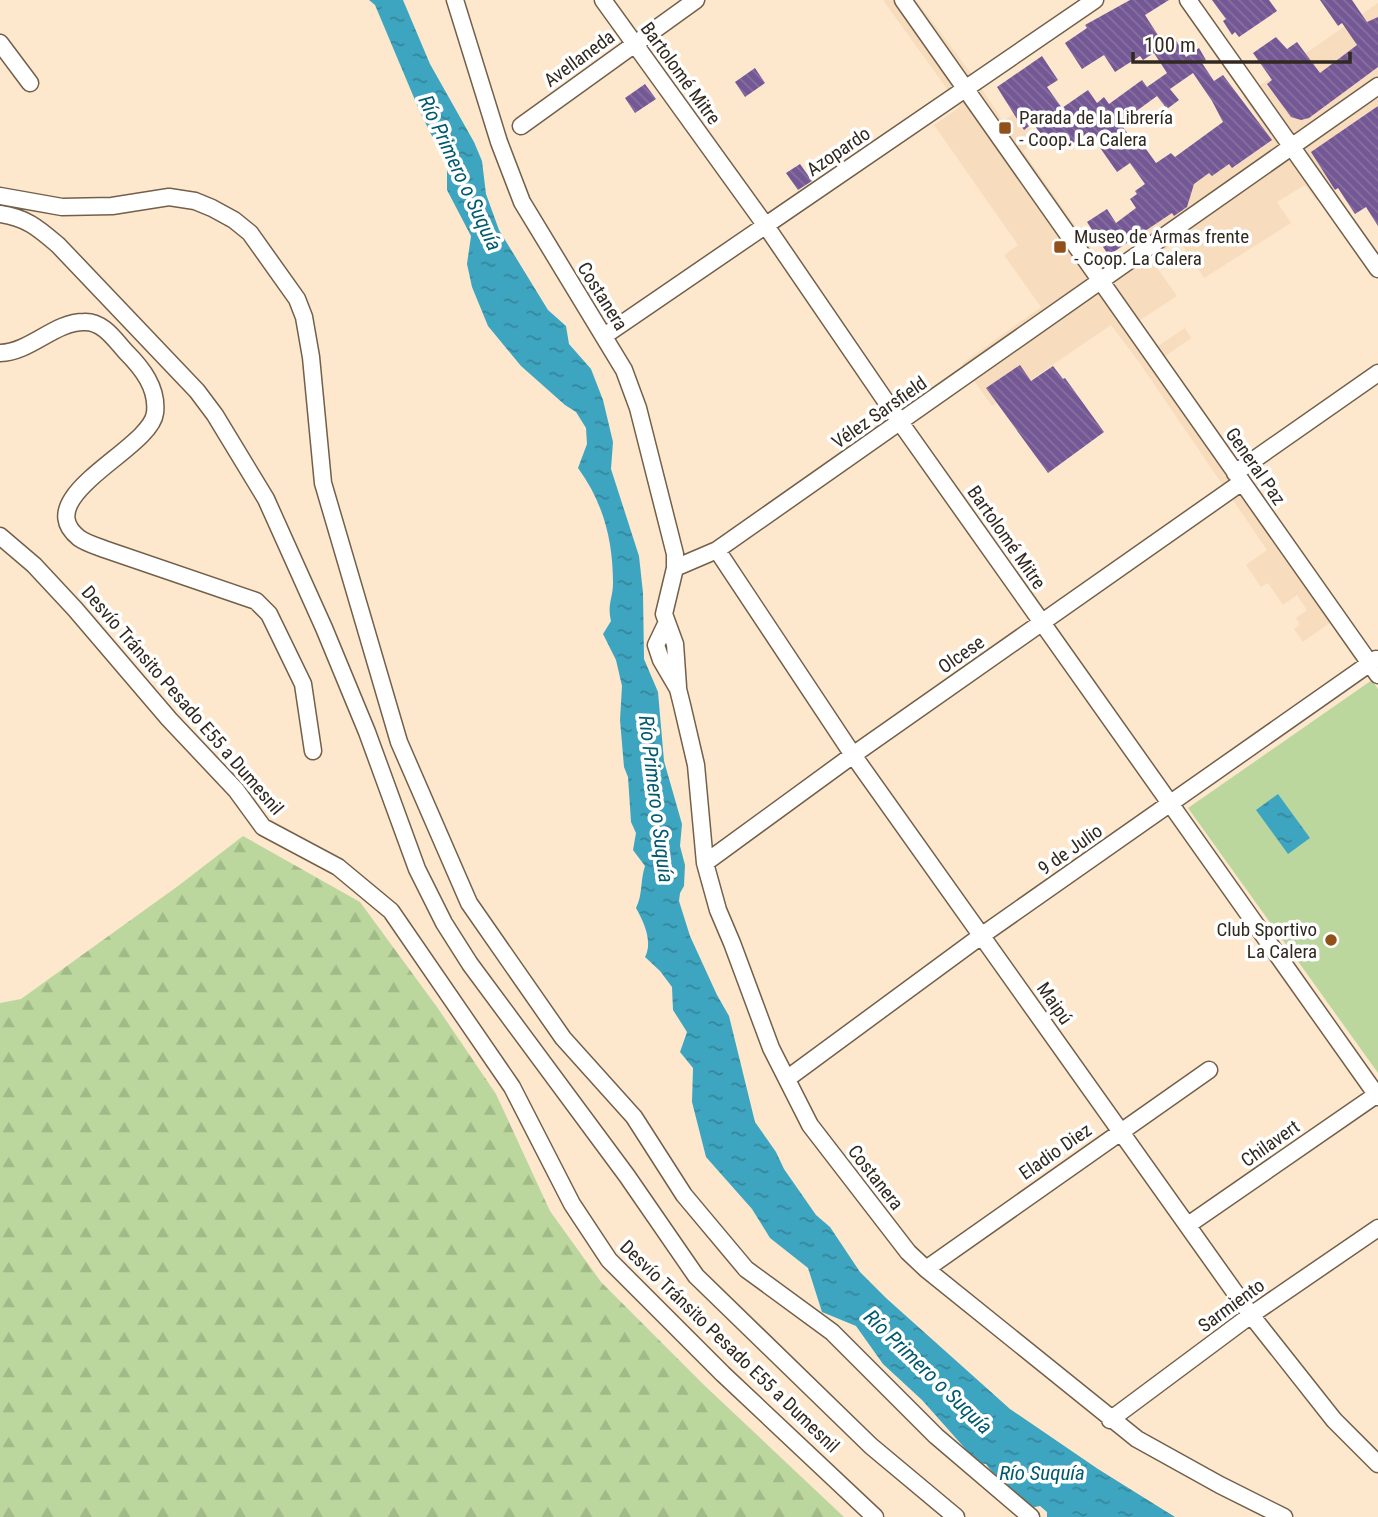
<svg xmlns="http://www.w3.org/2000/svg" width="1378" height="1517" font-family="'Roboto Condensed',sans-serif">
<defs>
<pattern id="forest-firs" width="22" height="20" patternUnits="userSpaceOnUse" patternTransform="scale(1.75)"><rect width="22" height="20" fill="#bcd79e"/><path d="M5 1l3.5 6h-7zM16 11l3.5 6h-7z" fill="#a2b988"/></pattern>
<pattern id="water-ripples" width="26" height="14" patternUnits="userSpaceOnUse" patternTransform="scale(1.75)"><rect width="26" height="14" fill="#3ea5c0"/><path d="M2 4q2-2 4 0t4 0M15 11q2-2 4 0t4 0" fill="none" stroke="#35869b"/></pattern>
<pattern id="building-back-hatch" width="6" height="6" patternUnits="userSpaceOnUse" patternTransform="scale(1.75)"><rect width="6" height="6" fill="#745795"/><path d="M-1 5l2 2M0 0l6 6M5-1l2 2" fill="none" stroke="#87719f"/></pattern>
</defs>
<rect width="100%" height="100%" fill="#fde8ce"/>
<path fill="#f7dcbd" d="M883 0H916L973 76 1003 121 1018 111 1037 139 1023 151 1098 258 1104 261 1117 259 1136 245 1119 220 1260 120 1243 97 1378 3V149L1353 178 1316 200 1305 185 1277 202 1291 223 1204 278 1179 240 1151 259 1177 296 1137 322 1155 348 1185 328 1191 338 1164 357 1194 403 1345 612 1303 642 1294 629 1300 625 1296 618 1307 610 1297 595 1283 605 1268 583 1261 587 1246 565 1267 550 1139 362 1111 325 992 406 962 364 1041 307 1004 255 1018 245 934 125 960 107Z"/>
<path fill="url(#forest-firs)" d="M243 836 360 902 437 1007 496 1094 550 1211 601 1282 704 1385 844 1517H0V1003L21 999 178 886Z"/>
<path fill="#bcd79e" d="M1372 680 1378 689V1073L1188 808Z"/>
<path fill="url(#water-ripples)" d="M369 0H403L430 64 474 142 482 161 486 194 499 230 548 310 566 326 569 344 591 369 603 400 613 442 611 469 639 556 643 593 644 659 658 692 664 761 682 824 680 846 685 865 684 886 680 893 679 901 690 936 717 995 729 1016 755 1122 776 1152 784 1169 816 1215 830 1227 860 1272 886 1298 1010 1409 1098 1469 1175 1517H1047V1512L1040 1506 1030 1508C1019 1496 994 1476 986 1464L978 1463 922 1400 883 1364 856 1326 822 1312 808 1268 770 1238 752 1209 706 1157 692 1102 693 1068 680 1052 687 1032 673 1010 672 987 660 971 645 957C653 942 644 922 636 908 643 894 640 881 645 866L633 850 636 833 631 822 628 777 624 767 620 720 622 686 616 660 603 634 611 621C607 604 613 598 613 583 613 540 603 502 578 468L587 444 586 428 576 412 565 405 521 366 488 326 472 287 467 264 471 236 447 190V166L420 112 375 5Z
M1278 794 1310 838 1288 854 1256 810Z"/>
<path fill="url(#building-back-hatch)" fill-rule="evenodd" d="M1130 0H1169L1145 15 1163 43 1174 37 1186 57 1199 48 1206 60 1202 63 1214 81 1223 75 1272 140 1232 168 1229 164 1212 176 1209 173 1194 184 1187 207 1174 216 1172 213 1112 253H1107L1087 222 1107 209 1116 223 1136 208 1130 199 1137 194 1135 191 1145 184 1130 163 1117 172 1089 132 1063 150 1051 149 1033 123 1024 130 997 87 1042 56 1058 80 1047 87 1062 108 1088 90 1097 103 1104 97 1109 104 1142 80 1147 87 1167 73 1154 53 1143 60 1140 56 1115 72 1104 55 1082 69 1065 43 1087 28 1085 25ZM1193 73 1212 101 1223 122 1175 157 1171 153 1156 163 1141 142 1136 145 1120 123 1157 96 1167 109 1179 100 1170 89Z
M1212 0H1269L1277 11 1239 37 1235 32 1232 35 1223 21 1226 19Z
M1320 0H1352L1367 22 1378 17V67L1309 118 1301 120 1291 117 1267 84 1272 80 1253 53 1276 37 1287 49 1297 42 1320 73 1357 45 1342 23 1338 26Z
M755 68 765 83 745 97 735 82Z
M645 84 656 99 635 113 625 98Z
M1378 106V226L1366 207 1355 214 1338 188 1335 190 1311 152Z
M800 164 812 181 798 190 786 173Z
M1020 365 1031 381 1053 366 1063 379 1065 378 1104 432 1048 473 986 388Z"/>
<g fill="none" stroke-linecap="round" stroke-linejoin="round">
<g stroke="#73604a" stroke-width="19">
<path id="minor" d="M455 0 499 142 522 202 624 370 638 408 675 554V568L664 614 675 644 678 687
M603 0 766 226 900 422 1378 1097
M903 0 1378 675
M1188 0 1378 269
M0 43 30 83
M521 126 696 0
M0 196 62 207 112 206 169 197 195 201 212 208 234 220 250 233 297 299 304 317 311 357 323 483 399 742 469 903 563 1038 634 1117 684 1195 746 1269 832 1332 936 1436 1031 1517
M0 214C27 218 38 228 58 245L197 391 215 415 266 499 324 628 367 732 417 869 444 923 470 964 627 1176 696 1276 871 1446 956 1517
M604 336 1095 0
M0 353C31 352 54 322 84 322 103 321 115 340 126 352 142 368 158 388 155 413 151 449 27 497 79 538 86 543 96 546 104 549L256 601 269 614 303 684 313 751
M1235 473 1378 373
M0 536 34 565 75 609 169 719 236 790 263 827 338 867 391 911 512 1087 572 1204 609 1260 723 1374 875 1517
M717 550 853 755 1251 1315 1334 1420 1378 1464
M675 568 717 550 1378 86
M666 624 656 645 661 660 678 689 682 705 696 765 705 863 718 910 732 943 771 1048 810 1125 908 1252 926 1269 1137 1439 1220 1485 1284 1517
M705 863 853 755 1242 482
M788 1078 981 936 1376 659
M1188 1225 1376 1095
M926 1269 1209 1070
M1110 1420 1251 1315 1378 1228"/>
</g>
<use href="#minor" stroke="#fff" stroke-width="16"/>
</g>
<g fill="#91511b" stroke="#fff" stroke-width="2.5">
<rect x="998" y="121" width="14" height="14" rx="3.5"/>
<rect x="1053" y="240" width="14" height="14" rx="3.5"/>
<circle cx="1331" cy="940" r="7"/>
</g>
<g text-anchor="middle" stroke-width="7" stroke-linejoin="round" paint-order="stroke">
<g font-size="19" fill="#31291f" stroke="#fff">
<text transform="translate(579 58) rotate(-36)" y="7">Avellaneda</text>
<text transform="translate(681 73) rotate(54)" y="7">Bartolomé Mitre</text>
<text transform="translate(838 151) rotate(-34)" y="7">Azopardo</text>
<text transform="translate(603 296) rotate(58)" y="7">Costanera</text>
<text transform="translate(879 412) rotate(-35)" y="7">Vélez Sarsfield</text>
<text transform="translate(1256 466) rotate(55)" y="7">General Paz</text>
<text transform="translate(1007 537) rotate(55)" y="7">Bartolomé Mitre</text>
<text transform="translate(961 654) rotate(-35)" y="7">Olcese</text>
<text transform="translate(183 700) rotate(49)" y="7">Desvío Tránsito Pesado E55 a Dumesnil</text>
<text transform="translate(1070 849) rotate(-35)" y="7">9 de Julio</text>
<text transform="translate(1055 1003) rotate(55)" y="7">Maipú</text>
<text transform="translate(1270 1143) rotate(-35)" y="7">Chilavert</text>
<text transform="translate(1055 1151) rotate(-35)" y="7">Eladio Diez</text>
<text transform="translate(876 1177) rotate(52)" y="7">Costanera</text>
<text transform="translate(1231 1305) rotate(-36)" y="7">Sarmiento</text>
<text transform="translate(730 1346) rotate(44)" y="7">Desvío Tránsito Pesado E55 a Dumesnil</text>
</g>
<g font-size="19" fill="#31291f" stroke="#fff" text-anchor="start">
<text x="1019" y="124">Parada de la Librería<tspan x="1019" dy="22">- Coop. La Calera</tspan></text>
<text x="1074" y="243">Museo de Armas frente<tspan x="1074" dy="22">- Coop. La Calera</tspan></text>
<text x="1317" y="936" text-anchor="end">Club Sportivo<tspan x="1317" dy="22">La Calera</tspan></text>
</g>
<g font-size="21" font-style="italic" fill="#00596d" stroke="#fff">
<text transform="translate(460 173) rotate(65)" y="7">Río Primero o Suquía</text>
<text transform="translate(656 799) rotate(83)" y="7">Río Primero o Suquía</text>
<text transform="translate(928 1372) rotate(44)" y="7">Río Primero o Suquía</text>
<text x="1042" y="1480">Río Suquía</text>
</g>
</g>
<path d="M1133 52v10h217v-10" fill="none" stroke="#31291f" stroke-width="3.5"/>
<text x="1144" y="52" font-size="21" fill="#31291f" stroke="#ffffff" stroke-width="5" paint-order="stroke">100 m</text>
</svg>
